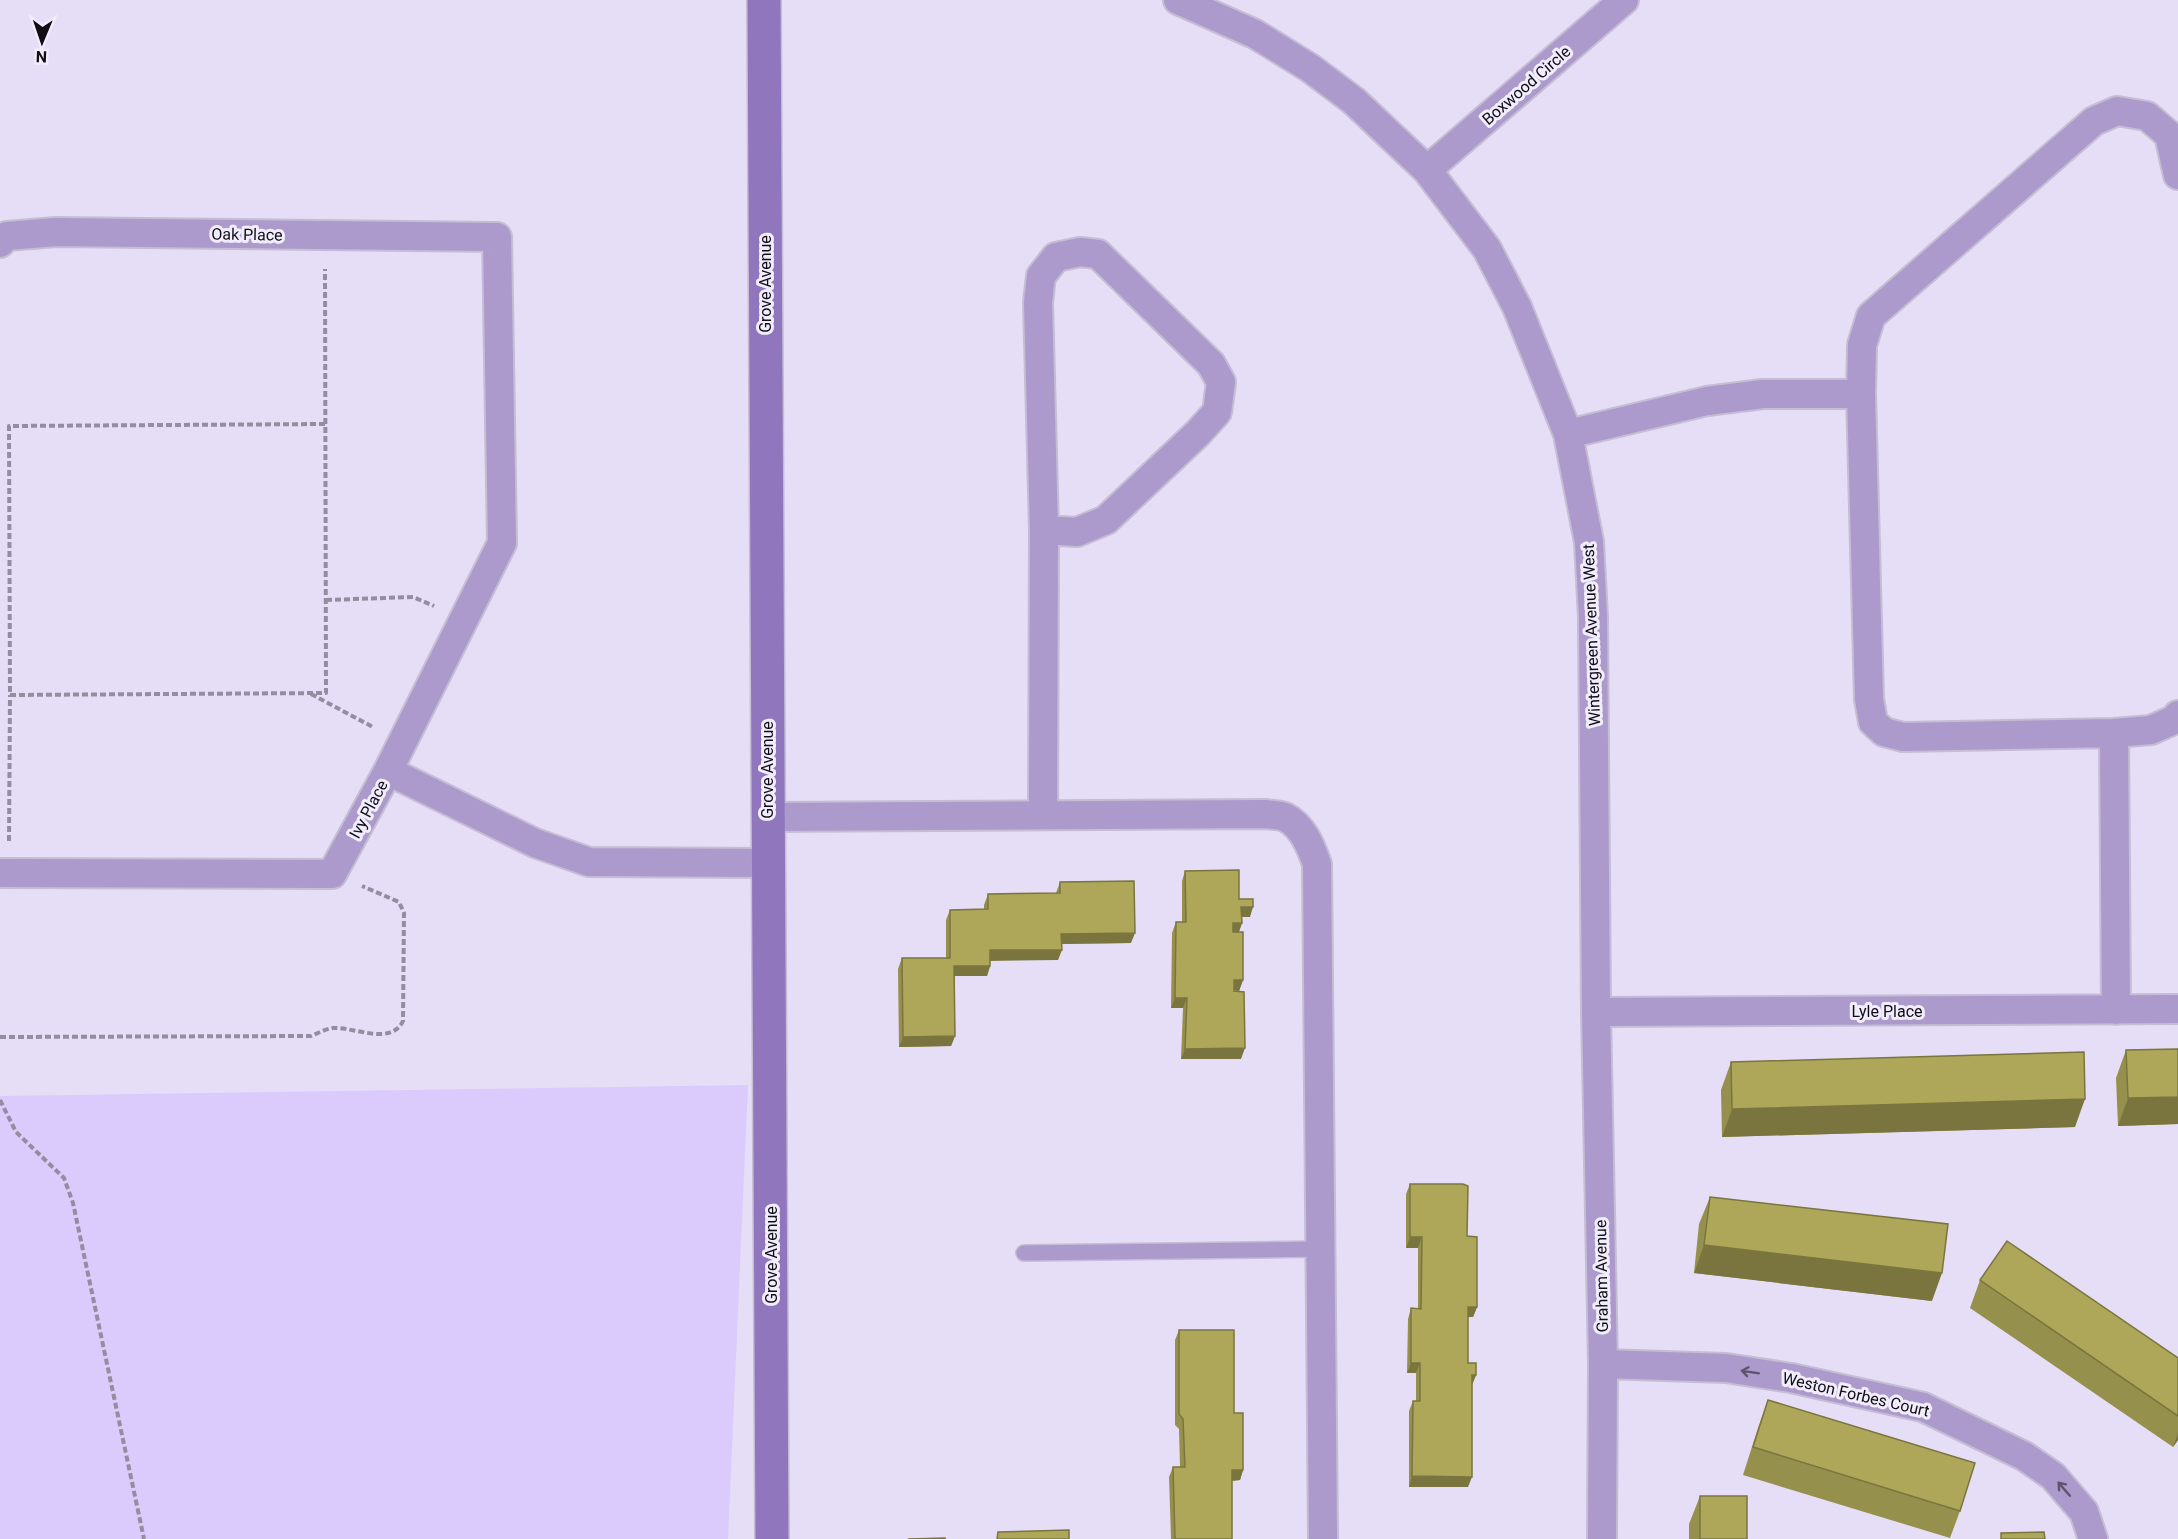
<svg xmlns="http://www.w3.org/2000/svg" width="2178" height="1539" font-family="Roboto,sans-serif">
<rect width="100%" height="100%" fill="#e6def7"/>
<path fill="#dbcbfc" d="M748 1085 728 1539H0V1096Z"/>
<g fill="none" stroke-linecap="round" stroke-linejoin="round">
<g stroke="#c4bdd3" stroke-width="18">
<path id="lane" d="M1024 1253 1321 1249"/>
</g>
<g stroke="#c4bdd3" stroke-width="32">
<path id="street" d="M1178 0 1255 34 1310 68 1354 101 1427 170 1487 249 1517 307 1568 434 1589 542 1593 617 1596 1012 1603 1364 1602 1539
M1427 170 1624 0
M2178 175 2169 135 2147 116 2117 111 2094 121 1871 316 1862 345 1861 394 1869 699 1873 722 1884 732 1903 737 2114 733 2151 730 2176 719 2178 715
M0 243 7 236 56 232 497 237 502 543 388 771 332 874 0 873
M1080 252 1098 254 1211 364 1221 382 1217 412 1198 433 1106 520 1077 532 1044 530 1038 302 1041 276 1056 257Z
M1568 434 1707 401 1763 394H1861
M2114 733 2116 1010
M388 771 535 843 589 862 769 863
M1043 815 1044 530
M767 817 1266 814C1271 815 1280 815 1285 817 1303 826 1311 847 1317 864L1323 1539
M1596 1012 2178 1009
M1603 1364 1726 1368 1791 1378 1923 1407 2024 1456 2053 1476 2084 1512 2093 1539"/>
</g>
<g stroke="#c4bdd3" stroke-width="36">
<path id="secondary" d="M764 0 772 1539"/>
</g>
<path stroke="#938d9f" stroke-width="4" stroke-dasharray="6 3" stroke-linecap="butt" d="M325 424 9 426 10 695 326 693 325 269
M326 600 413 597 434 606
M311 694 373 727
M9 841 10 695
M0 1037 311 1036C318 1033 326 1029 333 1028 355 1027 391 1046 403 1021L404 913 399 902 362 886
M0 1100 16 1132 64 1178 73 1203 144 1539"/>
<use href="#lane" stroke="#ab9acb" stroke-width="15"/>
<use href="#street" stroke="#ab9acb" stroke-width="28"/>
<use href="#secondary" stroke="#9076bd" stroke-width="33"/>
</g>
<path fill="#96904d" d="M1185 871 1239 899 1250 917H1242V923L1239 932 1243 980 1239 991 1234 990 1241 1059H1181L1183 1008H1171L1172 933 1176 922H1182V881Z
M1060 882 1131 943 1061 944 1058 960H990V966L987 976H955V1036L951 1046 899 1047 898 969 902 958H946V920L950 910 984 909V905L988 894 1056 893Z
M2178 1049V1124L2118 1126 2116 1078 2126 1050Z
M1731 1062 2075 1127 1722 1137 1721 1090Z
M1410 1184 1467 1236 1477 1307 1473 1317H1468V1363L1476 1375 1472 1385 1468 1487H1409V1411L1413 1401H1416V1373H1407L1408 1319 1411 1308H1418V1248H1406V1194Z
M1710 1197 1932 1301 1694 1273 1699 1224Z
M1980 1280 2178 1358V1440L2173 1447 1970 1308Z
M1179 1330 1234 1413 1243 1470 1240 1480 1232 1481V1539H1171L1169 1477 1173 1467H1180L1179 1429 1175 1425V1340Z
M1768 1400 1960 1511 1950 1538 1743 1475 1758 1428Z
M1700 1496 1747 1539H1689V1524Z"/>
<path fill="#7a753e" d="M1241 907H1253L1250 917H1238Z
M1233 923H1242L1238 934H1229Z
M1135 933 1131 943 1057 944 1061 934Z
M990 950H1062L1058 960 987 961Z
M954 966H990L987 976H951Z
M1234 980H1243L1239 991 1230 990Z
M1175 998H1187L1183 1008H1171Z
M955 1036 951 1046 899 1047 903 1037Z
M1245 1048 1241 1059H1181L1185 1049Z
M2178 1097V1124L2118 1126 2128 1098Z
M2085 1099 2075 1127 1722 1137 1732 1109Z
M1410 1237H1422L1418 1248H1406Z
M1704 1245 1942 1273 1932 1301 1694 1273Z
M1468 1307H1477L1473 1317H1464Z
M1411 1363H1420L1416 1373H1407Z
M1472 1375H1476L1472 1385Z
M2178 1433V1440L2173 1447Z
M1232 1470H1243L1240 1480 1229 1481Z
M1412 1476 1472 1477 1468 1487H1409Z"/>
<path fill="#aea759" stroke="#7a753e" stroke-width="1.5" d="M1239 870V899H1253V907H1241L1242 923H1233V932H1243V980H1234V991L1244 992 1245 1048 1185 1049 1187 998H1175L1176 922H1186L1185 871Z
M1134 881 1135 933 1061 934 1062 950H990V966H954L955 1036 903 1037 902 958H950V910L988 909V894L1060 893V882Z
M2178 1049V1097L2128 1098 2126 1050Z
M2084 1052 2085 1099 1732 1109 1731 1062Z
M1410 1184H1463L1468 1186 1467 1236 1477 1237V1307H1468V1363H1476V1375H1472V1477L1412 1476 1413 1401H1420V1363H1411V1308L1421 1309 1422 1237H1410Z
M1710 1197 1948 1224 1942 1273 1704 1245Z
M2007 1241 2178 1358V1416L1980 1280Z
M1179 1330H1234V1413H1243V1470H1232V1539H1175L1173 1467H1185L1183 1419 1179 1414Z
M1768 1400 1975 1463 1960 1511 1753 1447Z
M1700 1496H1747V1539H1700Z
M1069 1530V1539H997L998 1532Z
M2044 1532 2045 1539H2001V1533Z
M945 1538V1539H908Z"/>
<defs><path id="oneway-shaft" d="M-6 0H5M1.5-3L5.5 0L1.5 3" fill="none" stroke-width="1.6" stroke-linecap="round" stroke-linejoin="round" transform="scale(1.5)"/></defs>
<g stroke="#5e5470">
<use href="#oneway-shaft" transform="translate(1750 1372) rotate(-171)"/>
<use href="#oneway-shaft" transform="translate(2064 1489) rotate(-131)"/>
</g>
<g text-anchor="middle" stroke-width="6" stroke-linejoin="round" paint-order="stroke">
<g font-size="16" fill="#100d15" stroke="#f2edfc">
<text transform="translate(1526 85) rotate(-41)" y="6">Boxwood Circle</text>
<text transform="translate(247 234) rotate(1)" y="6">Oak Place</text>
<text transform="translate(765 284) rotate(-90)" y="6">Grove Avenue</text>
<text transform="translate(1591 635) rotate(-92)" y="6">Wintergreen Avenue West</text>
<text transform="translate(767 770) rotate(-90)" y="6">Grove Avenue</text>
<text transform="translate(368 809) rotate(-62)" y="6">Ivy Place</text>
<text x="1887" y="1017">Lyle Place</text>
<text transform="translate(771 1255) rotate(-90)" y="6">Grove Avenue</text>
<text transform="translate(1601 1276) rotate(-91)" y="6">Graham Avenue</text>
<text transform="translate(1856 1394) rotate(13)" y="6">Weston Forbes Court</text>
</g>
</g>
<g transform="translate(42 42) rotate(182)" stroke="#f2edfc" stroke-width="4.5" paint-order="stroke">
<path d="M0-4.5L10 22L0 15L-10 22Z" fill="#100d15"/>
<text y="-9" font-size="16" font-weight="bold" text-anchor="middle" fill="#100d15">N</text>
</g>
</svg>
